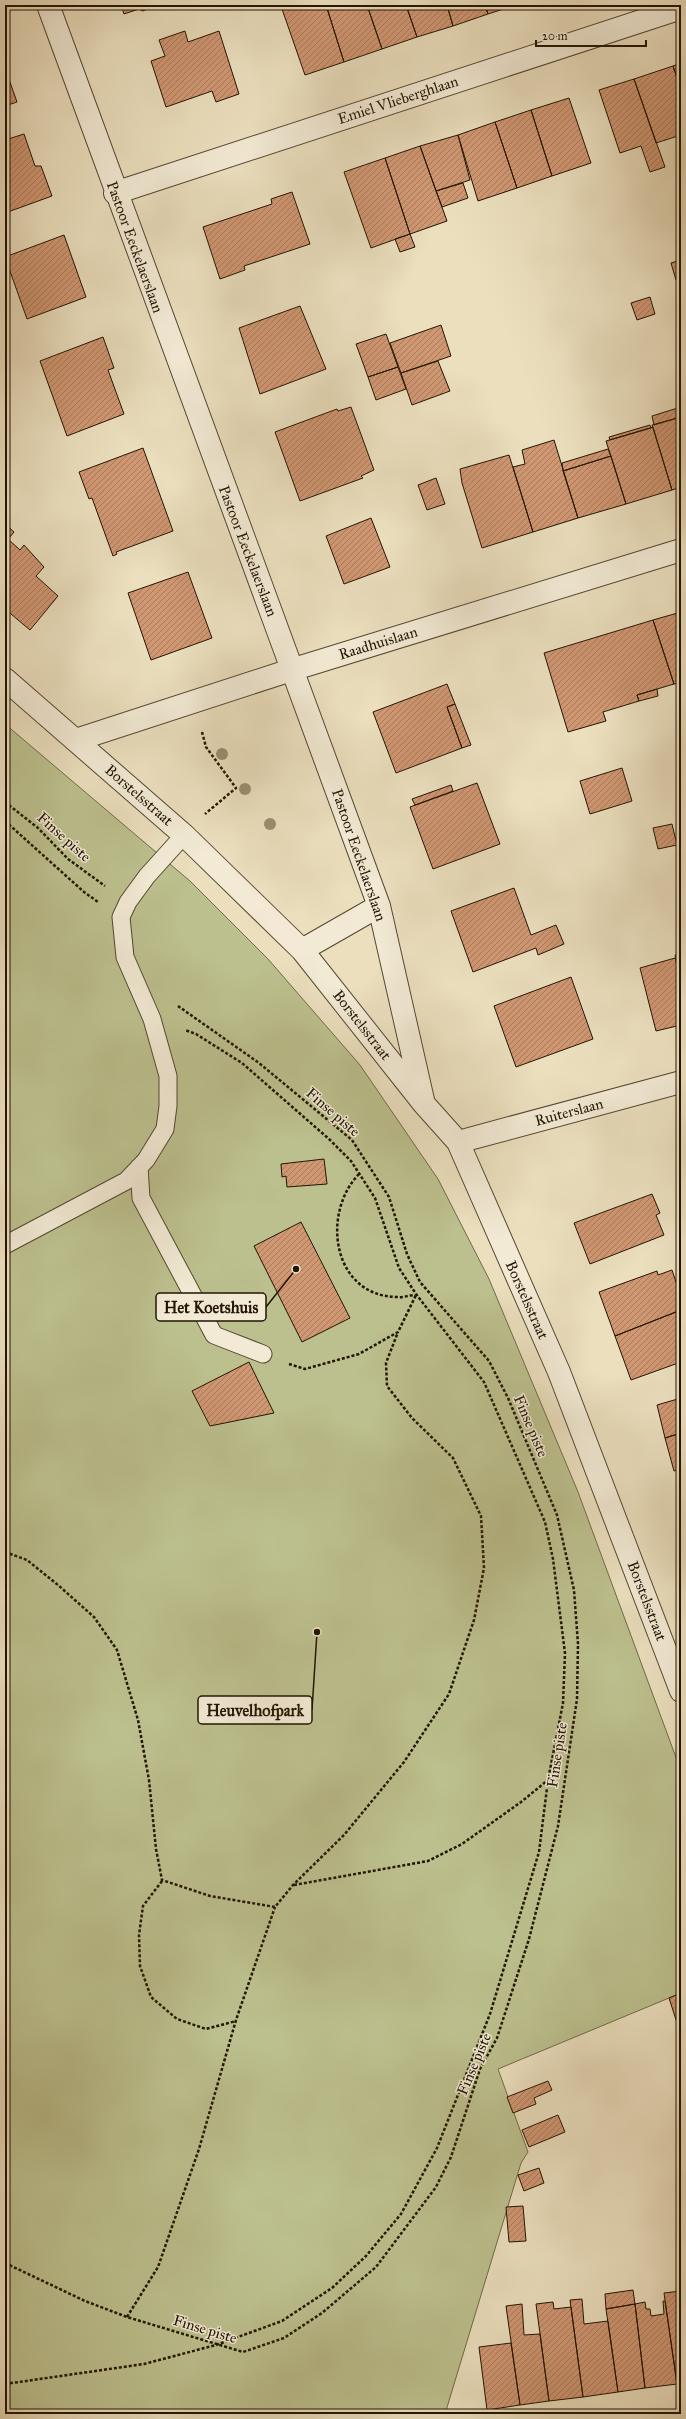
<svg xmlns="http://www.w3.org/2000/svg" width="686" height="2419" font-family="'IM FELL Great Primer',serif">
<defs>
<pattern id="building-hatch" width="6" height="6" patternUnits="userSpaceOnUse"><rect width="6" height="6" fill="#d09773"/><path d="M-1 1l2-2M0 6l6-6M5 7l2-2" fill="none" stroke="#a87a5c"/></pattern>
</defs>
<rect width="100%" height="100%" fill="#ebdfbe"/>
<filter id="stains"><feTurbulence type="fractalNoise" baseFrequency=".005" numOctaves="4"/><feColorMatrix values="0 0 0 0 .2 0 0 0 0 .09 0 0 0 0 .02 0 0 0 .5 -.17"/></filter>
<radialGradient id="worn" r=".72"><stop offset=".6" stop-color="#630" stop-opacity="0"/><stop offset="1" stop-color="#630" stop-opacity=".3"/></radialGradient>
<path fill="#bcc08e" stroke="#6f6a47" d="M5 724 190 881 268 959 360 1065 438 1179 489 1279 578 1492 681 1771V1993L498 2069 528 2152 521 2163 445 2414H5Z"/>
<path fill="url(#building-hatch)" stroke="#221400" d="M121 5H156L143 11 139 9 124 14Z
M293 5H326L344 62 305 75 282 9Z
M326 5H367L382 49 344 62Z
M367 5H406L417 37 382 49Z
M406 5H447L453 26 417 37Z
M447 5H485L488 14 453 26Z
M485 5H516L488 14Z
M185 31 188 42 219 31 239 94 216 102 212 91 166 107 151 61 165 56 159 40Z
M681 63V90L673 66Z
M673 66 681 90V135L656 143 634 79Z
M5 68 17 102 5 106Z
M634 79 665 167 650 172 641 146 620 153 599 90Z
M569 98 591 163 552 176 531 110Z
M531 110 552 176 517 188 495 122Z
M495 122 517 188 478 201 458 135Z
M24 134 35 166H41L52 196 5 213V140Z
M458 135 470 180 436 191 420 146Z
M420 146 447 221 410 234 385 158Z
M385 158 410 234 371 248 344 172Z
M463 183 468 198 442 207 436 191Z
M292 192 310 244 244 266 245 270 220 279 203 227 272 204 271 199Z
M410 234 415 247 400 252 395 239Z
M64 235 86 297 27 319 5 257Z
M681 260V279L676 280 671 263Z
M650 297 655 314 637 320 631 303Z
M300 306 326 369 260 394 239 328Z
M441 325 451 356 401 373 390 343Z
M386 334 398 367 368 377 356 344Z
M103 337 114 368 108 370 124 414 67 436 40 361Z
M438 361 450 391 412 405 401 373Z
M398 367 406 389 376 400 368 377Z
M351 407 374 470 361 476 363 478 300 501 275 432 337 409 338 411Z
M681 407V417L654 425 652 416Z
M681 417V487L672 490 652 425Z
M650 425 651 428 610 440 609 437Z
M653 427 672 490 626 504 606 441Z
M554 440 578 518 533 532 513 467 525 464 522 450Z
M143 448 173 531 116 552 117 554 113 556 92 498 89 499 79 472Z
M608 449 611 456 563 471 562 463Z
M509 455 533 532 482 548 462 483 460 469Z
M611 456 626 504 578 518 563 471Z
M436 478 445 504 427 510 418 485Z
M371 518 390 567 344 584 326 536Z
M5 524 14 532 5 543Z
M8 539 20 550 24 545 44 567 36 576 58 596 30 630 5 609V543Z
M188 572 212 638 151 660 128 593Z
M681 612V682L674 684 653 620Z
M653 620 674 684 637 695 639 701 603 712 606 721 568 732 544 653Z
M447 684 455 704 447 707 462 748 396 773 373 712Z
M657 689 658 696 639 701 637 695Z
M455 704 471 745 462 748 447 707Z
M622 768 632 801 590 814 580 781Z
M477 783 500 844 433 869 410 807Z
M451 785 453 791 415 805 412 799Z
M672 824 677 845 658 849 653 828Z
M514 888 531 935 556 925 564 944 538 955 536 948 473 972 451 911Z
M681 954V978L675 955Z
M675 958 681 978V1025L656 1031 640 968Z
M571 977 593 1039 516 1067 494 1006Z
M324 1159 327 1184 287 1187 286 1176 282 1177 281 1164Z
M652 1194 660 1213 656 1215 664 1235 590 1264 574 1223Z
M301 1222 350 1318 302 1342 254 1246Z
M672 1270 681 1297V1310L615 1336 599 1292 657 1271 658 1275Z
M681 1310V1362L631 1380 615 1336Z
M249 1362 274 1413 210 1426 192 1391Z
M681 1398V1433L665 1438 657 1405Z
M681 1433V1469L674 1471 665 1438Z
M681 1993V2029H679L669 1998Z
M548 2081 552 2090 534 2098 536 2104 513 2113 507 2097Z
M558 2115 565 2132 529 2147 522 2130Z
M539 2168 544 2183 524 2191 518 2175Z
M523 2206 526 2241 509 2242 506 2207Z
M633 2290 635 2304 606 2309 605 2294Z
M681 2291V2384H677L664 2293Z
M582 2299 584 2324 608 2321 618 2392 583 2397 570 2300Z
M663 2301H665L677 2384 645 2388 635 2304 645 2302 646 2309H650L651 2316 664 2314Z
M553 2302 554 2309 571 2307 583 2397 549 2401 536 2304Z
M522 2304 524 2335 540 2334 549 2401 520 2405 506 2306Z
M635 2304 645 2388 618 2392 606 2309Z
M511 2343 520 2405 487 2410 479 2347Z"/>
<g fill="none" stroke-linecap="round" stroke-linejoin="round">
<g stroke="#544730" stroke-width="19">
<path id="service" d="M139 1167 141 1198 214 1335 263 1354
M5 1245 126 1181 146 1160 165 1129 168 1106V1076L152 1019 125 957 121 917 128 902 147 876 184 835"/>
</g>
<g stroke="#544730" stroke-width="24">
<path id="minor" d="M48 5 379 906 423 1100
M115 193 681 8
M5 679 184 835 302 950 424 1104 458 1142 559 1372 681 1691
M76 740 291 670 681 550
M302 950 379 906
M458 1142 681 1082"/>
</g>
<path stroke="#221400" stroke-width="2.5" stroke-dasharray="3 2" stroke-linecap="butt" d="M202 732 206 747 236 788 205 814
M5 802 38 828 68 859 105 886
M5 821 84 892 98 902
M359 1174C321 1213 332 1296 397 1297 403 1298 409 1295 415 1295
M289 1364 305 1369 359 1354 398 1332 416 1295
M5 1552 27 1560 58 1585 94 1617 117 1650 138 1720 149 1780 156 1849 162 1880 210 1896 275 1907 293 1885 344 1835 404 1762 449 1694 474 1620 484 1568 481 1516 453 1458 412 1418 387 1386 386 1363 398 1332
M162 1881 143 1906 139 1935 140 1966 151 1997 177 2019 206 2029 236 2021
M294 1885 428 1861 462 1844 521 1802 548 1780
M5 2263 85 2301 127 2317 243 2352 284 2338 322 2313 376 2267 436 2187 451 2157 480 2069 497 2038 529 1939 558 1826 577 1699 578 1644 574 1590 557 1515 508 1398 489 1361 420 1282 407 1254 389 1197 352 1140 259 1063 178 1006
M127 2317 158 2267 199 2149 236 2020 275 1907
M5 2384 144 2364 216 2345 282 2321 332 2288 366 2256 401 2214 437 2148 490 2014 539 1852 548 1780 563 1703 565 1653 553 1559 545 1522 484 1382 416 1294 399 1268 375 1198 351 1161 329 1139 242 1063 196 1034 185 1030"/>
<use href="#service" stroke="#f2ead5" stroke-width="17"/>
<use href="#minor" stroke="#f2ead5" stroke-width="22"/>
</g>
<g fill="#9a9071">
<circle cx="222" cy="754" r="6"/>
<circle cx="245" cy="789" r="6"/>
<circle cx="270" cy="824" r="6"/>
</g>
<g text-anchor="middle" stroke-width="3" stroke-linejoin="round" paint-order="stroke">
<g font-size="15" fill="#221400" stroke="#f2ead5">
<text transform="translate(398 100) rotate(-18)" y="5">Emiel Vlieberghlaan</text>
<text transform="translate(135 247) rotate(70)" y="5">Pastoor Eeckelaerslaan</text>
<text transform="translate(248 551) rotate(69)" y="5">Pastoor Eeckelaerslaan</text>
<text transform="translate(378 643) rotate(-17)" y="5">Raadhuislaan</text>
<text transform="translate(139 795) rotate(41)" y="5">Borstelsstraat</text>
<text transform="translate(64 837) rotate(42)" y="5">Finse piste</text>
<text transform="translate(359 855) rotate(71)" y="5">Pastoor Eeckelaerslaan</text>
<text transform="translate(362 1025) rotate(52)" y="5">Borstelsstraat</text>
<text transform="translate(333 1112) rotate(41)" y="5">Finse piste</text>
<text transform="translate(569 1112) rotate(-15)" y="5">Ruiterslaan</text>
<text transform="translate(527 1300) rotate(66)" y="5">Borstelsstraat</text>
<text transform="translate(531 1426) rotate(67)" y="5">Finse piste</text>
<text transform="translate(647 1601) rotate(69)" y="5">Borstelsstraat</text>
<text transform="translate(557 1755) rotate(-81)" y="5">Finse piste</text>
<text transform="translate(474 2064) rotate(-67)" y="5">Finse piste</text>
<text transform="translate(205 2329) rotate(17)" y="5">Finse piste</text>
</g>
</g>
<path fill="none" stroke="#221400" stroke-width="1.5" d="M296 1269L266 1307M317 1632L312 1710"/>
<g fill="#221400" stroke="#f2ead5" stroke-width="1.5">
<circle cx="296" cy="1269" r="4"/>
<circle cx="317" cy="1632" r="4"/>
</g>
<g fill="#f2ead5" stroke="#221400" stroke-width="1.5">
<rect x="156" y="1293" width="110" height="28" rx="4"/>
<rect x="198" y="1696" width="114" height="28" rx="4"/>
</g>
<g font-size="16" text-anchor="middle" font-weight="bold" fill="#221400">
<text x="211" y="1313">Het Koetshuis</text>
<text x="255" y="1716">Heuvelhofpark</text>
</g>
<rect width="686" height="2419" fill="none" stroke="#ebdfbe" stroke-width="20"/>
<rect x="6" y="6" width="674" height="2407" fill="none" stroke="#221400" stroke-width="2"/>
<rect x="10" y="10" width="666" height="2399" fill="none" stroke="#221400"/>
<path d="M536 40v6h110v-6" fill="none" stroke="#221400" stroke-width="2"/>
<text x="542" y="40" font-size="12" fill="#221400" stroke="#f2ead5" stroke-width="3" paint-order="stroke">20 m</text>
<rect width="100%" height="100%" filter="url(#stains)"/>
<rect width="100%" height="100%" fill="url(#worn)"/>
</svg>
